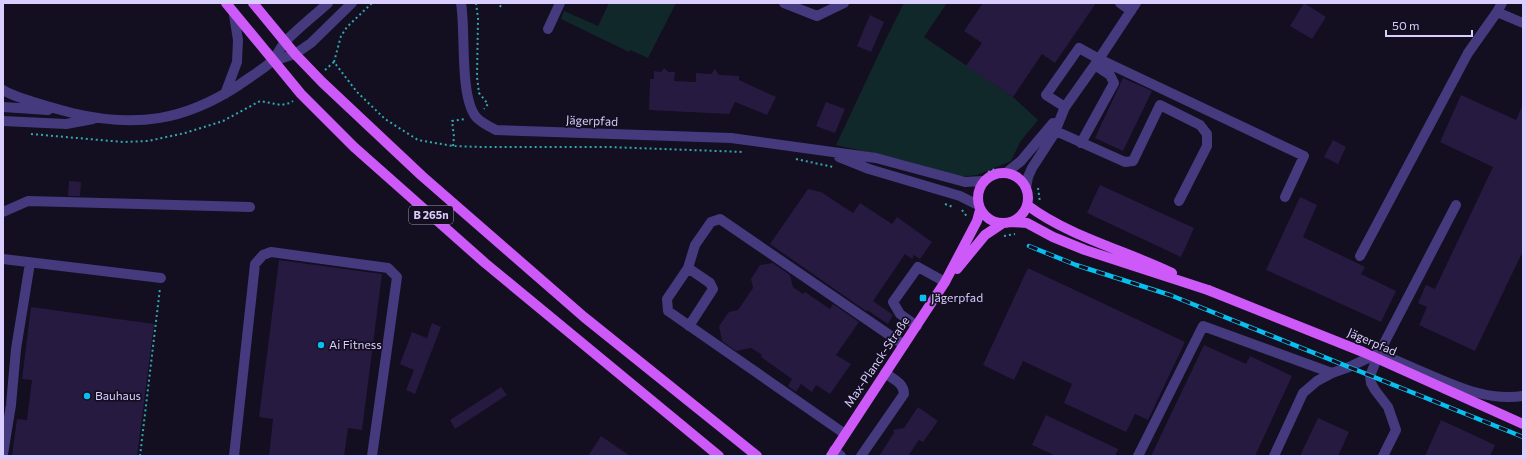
<svg xmlns="http://www.w3.org/2000/svg" width="1526" height="459" font-family="Commissioner,sans-serif">
<rect width="100%" height="100%" fill="#130e20"/>
<path fill="#11282a" d="M609 3H676L648 58 630 50 629 52 561 19 564 11 598 26Z
M904 3H947L924 37 1013 97 1038 120 1020 142 1011 161 977 175 960 177 903 160 836 145 884 43Z"/>
<path fill="#261a40" d="M983 3H1096L1055 63 1042 54 1013 97 966 66 982 43 964 31Z
M1304 3 1326 17 1312 39 1290 26Z
M870 15 884 22 871 52 857 46Z
M664 68 668 72H675L674 81 696 82V73L711 74 715 69 719 75 739 76V80L776 97 767 115 735 102 729 114 649 110 650 79H654V71L661 72Z
M1123 78 1152 91 1123 151 1095 138Z
M1461 95 1516 120 1523 104V251L1475 351 1419 325 1427 307 1418 303 1426 285 1435 289 1493 167 1440 142Z
M826 102 845 109 835 133 816 126Z
M1333 140 1346 147 1338 164 1324 157Z
M69 181 81 182 80 196H68Z
M1100 185 1194 228 1181 257 1087 213Z
M808 189 821 192 853 213 860 203 892 224 897 217 932 242 920 259 914 255 912 259 905 254 873 301 893 315 888 324 867 310 866 311 770 244Z
M1300 197 1317 205 1303 237 1365 267 1361 274 1396 291 1381 322 1266 270Z
M279 260 382 274 362 430 348 428 344 456H269L273 419 259 417Z
M773 263 790 275 793 287 803 294 805 292 830 309 833 304 859 322 836 355 851 364 830 394 816 385 812 392 801 384 796 392 788 386 792 379 761 357 762 355 751 348 736 351 722 341 719 326 729 312 738 310 753 288 751 279 760 265Z
M1028 268 1185 342 1148 420 1135 414 1126 432 1064 403 1072 384 1023 361 1014 380 983 365Z
M31 307 154 324 137 456H12L17 419 27 420 32 380 22 379Z
M432 323 441 327 415 394 406 390 414 370 400 364 412 332 427 338Z
M1204 345 1246 364 1250 356 1292 376 1255 456H1151Z
M501 387 507 395 455 429 450 420Z
M918 407 938 421 923 442 919 440 908 456H879L894 433 893 430 904 428Z
M1046 415 1118 449 1115 456H1056L1032 445Z
M1318 418 1349 432 1338 456H1300Z
M1441 420 1495 445 1490 456H1425Z
M601 436 630 456H588Z"/>
<g fill="none" stroke-linecap="round" stroke-linejoin="round">
<path stroke="#32a8ae" stroke-width="2" stroke-dasharray="2 3" stroke-linecap="butt" d="M476 3 478 18 477 77 479 93 488 104 484 109
M500 7 502 3
M334 62 341 36 347 27 372 3
M325 70 334 62 357 92 385 119 418 140 453 146 482 147H609L744 152
M31 134 123 142 148 141 185 133 223 121 260 101 281 105 290 103 293 101
M453 146 454 137 452 121 466 119
M796 159 833 167
M988 172 997 168
M1038 188 1040 202
M945 204 953 207 954 206
M962 210 968 218
M1004 236 1015 234
M140 456 160 288"/>
<path stroke="#443a7d" stroke-width="10" d="M461 3C466 31 459 99 477 118 482 123 490 127 496 130L731 138 876 158 965 182 983 181
M784 3 817 16 844 3
M1120 3 1131 11
M1502 3 1497 12 1523 23
M548 29 560 3
M273 61 295 54 311 43 352 3
M3 90C17 99 54 108 72 113 136 128 184 121 239 85 250 77 262 70 271 62 277 56 280 48 285 42 298 28 314 16 328 3
M225 94 237 62 238 40 234 15
M3 107 48 110
M1065 107 1046 95 1079 48 1099 59 1304 156 1285 197
M3 121 66 124 93 119
M1049 128 1125 162 1133 161 1160 105 1200 125 1207 134V146L1179 201
M1081 143 1114 83 1110 75 1095 65
M839 157 869 169 960 196 978 205
M1006 173 1021 161 1053 123
M1026 188 1028 177 1032 168 1054 134 1065 107 1099 59 1136 3
M1456 205 1379 353C1396 360 1413 368 1430 375 1460 388 1490 401 1523 396
M3 212 28 201 250 207
M1360 256 1468 53 1497 12
M3 259 161 278
M688 268 710 283 713 289 689 326
M917 326 900 314 893 302 918 267 945 282
M845 434 668 311 667 299 688 268 695 245 711 222 720 219 904 345
M834 450 841 456
M3 454 11 405 16 349 30 263
M234 456 255 264 263 255 271 252 388 268 397 277 372 456
M861 456 904 394C904 383 893 379 885 373
M1138 456 1203 326 1332 373
M1274 456 1303 393 1317 381 1332 373 1349 367 1379 353 1370 376 1371 383 1375 390 1388 407 1396 430 1383 456"/>
<path stroke="#ce59f9" stroke-width="10" d="M226 3 301 94 354 147 485 263 719 456
M253 3 295 54 322 82 422 176 584 317 757 456
M978 198a25 25 0 1 1 50 0a25 25 0 1 1-50 0Z
M1027 205C1070 237 1124 250 1172 273
M1011 222 1027 223 1053 237 1085 250 1208 290
M957 269 985 235 1003 223
M831 456 945 282 977 221 980 210"/>
<g stroke="#08c0ef" stroke-width="4.5">
<path id="rail" d="M1029 246 1076 265 1170 295 1523 437"/>
</g>
<use href="#rail" stroke="#130e20" stroke-width="3" stroke-dasharray="9" stroke-linecap="butt"/>
<path stroke="#ce59f9" stroke-width="10" d="M1208 290 1363 352 1523 424"/>
</g>
<g fill="#08c0ef" stroke="#130e20" stroke-width="1.5">
<rect x="919" y="294" width="8" height="8" rx="2"/>
<circle cx="321" cy="345" r="4"/>
<circle cx="87" cy="396" r="4"/>
</g>
<g text-anchor="middle" stroke-width="3.5" stroke-linejoin="round" paint-order="stroke">
<rect fill="#130e20" stroke="#9e94bb" stroke-width="1" x="409" y="206" width="44" height="18" rx="3"/>
<g font-size="11" font-weight="bold" fill="#d9cefd">
<text x="431" y="219">B 265n</text>
</g>
<g font-size="12" fill="#d9cefd" stroke="#130e20">
<text transform="translate(592 121) rotate(2)" y="4">Jägerpfad</text>
<text transform="translate(1372 342) rotate(23)" y="4">Jägerpfad</text>
<text transform="translate(877 362) rotate(-56)" y="4">Max-Planck-Straße</text>
</g>
<g font-size="12" fill="#d9cefd" stroke="#130e20" text-anchor="start">
<text x="931" y="302">Jägerpfad</text>
<text x="329" y="349">Ai Fitness</text>
<text x="95" y="400">Bauhaus</text>
</g>
</g>
<rect width="1526" height="459" fill="none" stroke="#d9cefd" stroke-width="8"/>
<path d="M1386 30v6h86v-6" fill="none" stroke="#d9cefd" stroke-width="2"/>
<text x="1392" y="30" font-size="12" fill="#d9cefd" stroke="#130e20" stroke-width="3" paint-order="stroke">50 m</text>
</svg>
